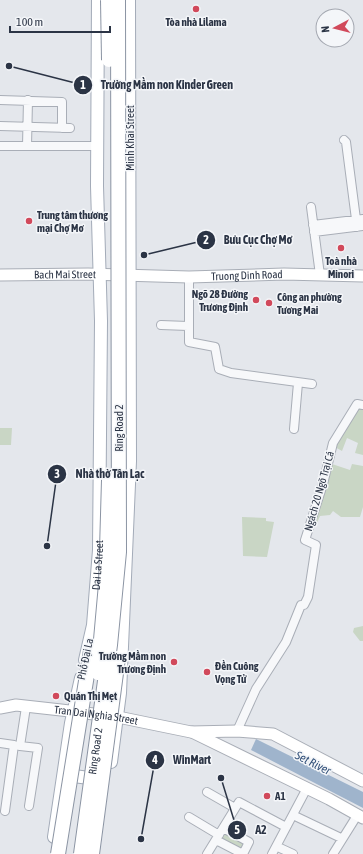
<svg xmlns="http://www.w3.org/2000/svg" width="363" height="854" font-family="'Asap Condensed',sans-serif">
<rect width="100%" height="100%" fill="#e4e7ec"/>
<path fill="#c9d6c5" d="M356 409H363V455L355 453 358 443 347 438 342 451 333 446Z
M0 428H12L11 445H0Z
M329 463 350 470 352 464 363 466V507L360 517H341L333 511 330 515 320 516 316 525 311 523Z
M242 517 266 518V521L274 522 267 557 243 556Z
M363 626V641H360L353 632 354 628Z
M225 832 245 844 242 849 222 838Z"/>
<path fill="#9fb4cc" d="M256 739 361 791 363 792V808L251 750Z"/>
<g fill="none" stroke-linecap="round" stroke-linejoin="round">
<g stroke="#a9aeb7" stroke-width="10">
<path id="street" d="M0 100 62 102V128
M0 126 70 128
M344 140 346 142 357 227
M0 146H99
M27 146 28 100
M311 207 320 275
M313 225 363 219
M314 232 363 226
M189 277V342L215 347 219 369 231 373 312 384
M161 325 188 326
M294 429 298 383
M26 707 20 746 38 748 29 806
M237 731 256 689 286 642 301 605H304L308 597 316 545 305 540 323 484 333 443 357 404 363 405
M0 743 14 745 5 811
M207 792 235 808
M189 817 219 835
M297 817 341 838
M216 840 243 854 249 842 223 828
M280 848 293 854
M207 854 239 802 286 827
M272 854 307 788
M333 854 358 814"/>
</g>
<g stroke="#a9aeb7" stroke-width="13">
<g id="secondary">
<path id="s1" d="M0 275 88 274 189 277 284 274 363 276"/>
<path id="s2" d="M0 708 16 705 61 710 118 717 191 732 237 731 273 734 363 781"/>
<path d="M192 732 329 799 363 818"/>
</g>
</g>
<g stroke="#a3abb8" stroke-width="14">
<g id="primary">
<path id="s3" d="M85 660 93 625 99 550 101 321 97 186 98 0"/>
<path d="M111 762 120 693 130 461 129 0"/>
<path d="M74 776 96 779"/>
<path d="M54 837 71 723 81 678"/>
</g>
</g>
<use href="#street" stroke="#f7f8fa" stroke-width="8"/>
<use href="#secondary" stroke="#fff" stroke-width="11"/>
<use href="#primary" stroke="#fff" stroke-width="12"/>
<g stroke="#8b94a3" stroke-width="16" stroke-linecap="butt">
<g id="highway-bridge">
<path d="M108 0 109 60"/>
<path d="M98 673 106 584 109 480"/>
<path d="M58 854 91 650"/>
<path id="s4" d="M81 854 110 645 119 552 118 0"/>
<path d="M92 854 118 658"/>
</g>
</g>
<use href="#highway-bridge" stroke="#fff" stroke-width="14"/>
</g>
<g fill="#d1495b" stroke="#f4f6f9" stroke-width="1.5">
<circle cx="196" cy="9" r="4"/>
<circle cx="29" cy="221" r="4"/>
<circle cx="341" cy="248" r="4"/>
<circle cx="256" cy="300" r="4"/>
<circle cx="269" cy="303" r="4"/>
<circle cx="174" cy="662" r="4"/>
<circle cx="207" cy="672" r="4"/>
<circle cx="56" cy="696" r="4"/>
<circle cx="267" cy="796" r="4"/>
</g>
<g text-anchor="middle" stroke-width="3" stroke-linejoin="round" paint-order="stroke">
<g font-size="11" font-weight="bold" fill="#2b3445" stroke="#f4f6f9" text-anchor="start">
<text x="196" y="26" text-anchor="middle">Tòa nhà Lilama</text>
<text x="37" y="219">Trung tâm thương<tspan x="37" dy="13">mại Chợ Mơ</tspan></text>
<text x="341" y="265" text-anchor="middle">Toà nhà<tspan x="341" dy="13">Minori</tspan></text>
<text x="248" y="298" text-anchor="end">Ngõ 28 Đường<tspan x="248" dy="13">Trương Định</tspan></text>
<text x="277" y="301">Công an phường<tspan x="277" dy="13">Tương Mai</tspan></text>
<text x="166" y="660" text-anchor="end">Trường Mầm non<tspan x="166" dy="13">Trương Định</tspan></text>
<text x="215" y="670">Đền Cuông<tspan x="215" dy="13">Vọng Tử</tspan></text>
<text x="64" y="700">Quán Thị Mẹt</text>
<text x="275" y="800">A1</text>
</g>
<g font-size="11" fill="#2b3445" stroke="#f4f6f9">
<text transform="translate(130 138) rotate(-90)" y="4">Minh Khai Street</text>
<text dy="4" stroke="none"><textPath href="#s1" startOffset="65">Bach Mai Street</textPath></text>
<text dy="4" stroke="none"><textPath href="#s1" startOffset="247">Truong Dinh Road</textPath></text>
<text transform="translate(119 428) rotate(-90)" y="4">Ring Road 2</text>
<text transform="translate(319 491) rotate(-74)" y="4">Ngách 20 Ngõ Trại Cá</text>
<text dy="4" stroke="none"><textPath href="#s3" startOffset="96">Dai La Street</textPath></text>
<text transform="translate(85 659) rotate(-78)" y="4">Phố Đại La</text>
<text dy="4" stroke="none"><textPath href="#s2" startOffset="97">Tran Dai Nghia Street</textPath></text>
<text dy="4" stroke="none"><textPath href="#s4" startOffset="104">Ring Road 2</textPath></text>
</g>
<g font-size="12" font-style="italic" fill="#34527a" stroke="#f4f6f9">
<text transform="translate(313 763) rotate(27)" y="4">Set River</text>
</g>
</g>
<path fill="none" stroke="#2b3445" stroke-width="1.5" d="M9 66L83 85M144 255L206 240M47 546L57 474M141 839L155 760M221 778L237 830"/>
<g fill="#2b3445" stroke="#f4f6f9" stroke-width="1.5">
<circle cx="9" cy="66" r="4"/>
<circle cx="144" cy="255" r="4"/>
<circle cx="47" cy="546" r="4"/>
<circle cx="141" cy="839" r="4"/>
<circle cx="221" cy="778" r="4"/>
<circle cx="83" cy="85" r="10"/>
<circle cx="206" cy="240" r="10"/>
<circle cx="57" cy="474" r="10"/>
<circle cx="155" cy="760" r="10"/>
<circle cx="237" cy="830" r="10"/>
</g>
<g font-size="12" text-anchor="middle" font-weight="bold" fill="#fff">
<text x="83" y="89">1</text>
<text x="206" y="244">2</text>
<text x="57" y="478">3</text>
<text x="155" y="764">4</text>
<text x="237" y="834">5</text>
</g>
<g font-size="12" text-anchor="middle" font-weight="bold" fill="#2b3445" stroke="#f4f6f9" stroke-width="3" stroke-linejoin="round" paint-order="stroke">
<text x="167" y="89">Trường Mầm non Kinder Green</text>
<text x="258" y="244">Bưu Cục Chợ Mơ</text>
<text x="110" y="478">Nhà thờ Tân Lạc</text>
<text x="192" y="764">WinMart</text>
<text x="261" y="834">A2</text>
</g>
<g transform="translate(335 28) rotate(263)"><circle r="19" fill="#f4f6f9" stroke="#a4a8b1"/>
<path d="M0-3L7 15L0 10L-7 15Z" fill="#d1495b"/>
<text y="-6" font-size="11" font-weight="bold" text-anchor="middle" fill="#2b3445">N</text>
</g>
<path d="M10 26v6h100v-6" fill="none" stroke="#2b3445" stroke-width="2"/>
<text x="16" y="26" font-size="12" fill="#2b3445" stroke="#f4f6f9" stroke-width="3" paint-order="stroke">100 m</text>
</svg>
